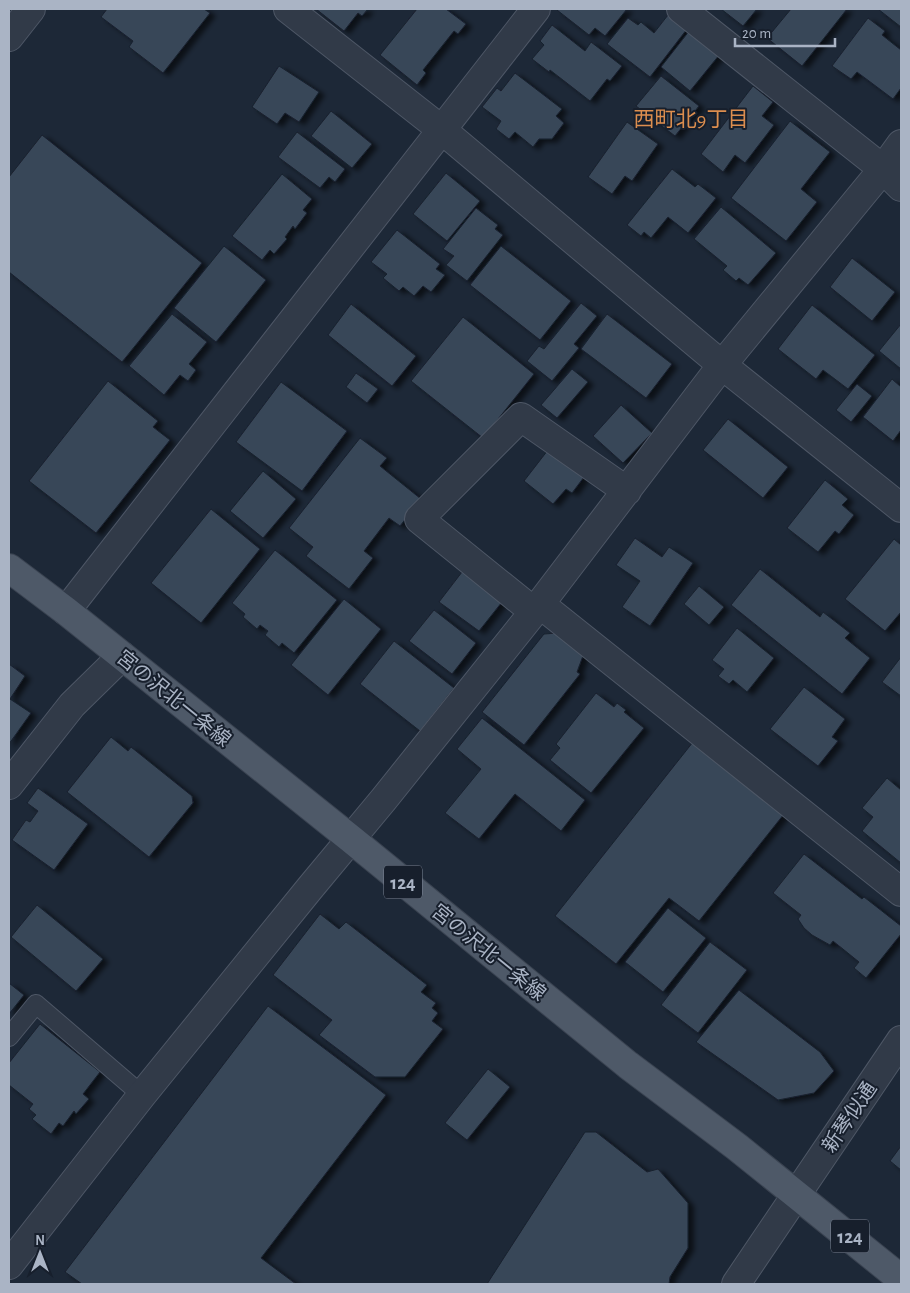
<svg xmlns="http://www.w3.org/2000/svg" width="910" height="1293" font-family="'Alegreya Sans','Noto Sans JP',sans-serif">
<defs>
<filter id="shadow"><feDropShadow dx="5.5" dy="3" stdDeviation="2.5" flood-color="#0009"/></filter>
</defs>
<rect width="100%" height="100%" fill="#1d2837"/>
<path fill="#394658" stroke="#19212e" filter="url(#shadow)" d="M107 9H204L210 13 163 73 129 47 133 41 101 17Z
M316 9H368L362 16 358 13 344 31Z
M417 9H446L466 24 458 34 454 31 423 70 426 73 417 85 380 55Z
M558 9H627L605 36 595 28 589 35 557 10Z
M721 9H757L743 26Z
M791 9H847L802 66 767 38Z
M878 9H901V27Z
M668 15 687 29 650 77 607 44 628 18 638 25 641 22 654 33Z
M868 18 885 31 882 35 901 50V88L893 99 857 72 851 79 832 66Z
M552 25 585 51 591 42 622 66 610 81 607 79 590 101 550 70 549 72 532 59 544 45 540 41Z
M690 30 720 54 690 91 661 67Z
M279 66 319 92 299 122 285 113 277 124 252 107Z
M515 73 562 109 556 116 564 123 552 139H539L533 147 515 132 509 139 496 129 501 121 482 107 497 88 501 91Z
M661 76 699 106 675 136 636 106Z
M753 86 773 102 762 116 774 125 745 163 735 155 723 172 701 154Z
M331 111 372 144 352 168 311 136Z
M790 121 830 152 801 189 817 202 786 241 731 198Z
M627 122 658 144 632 181 625 176 612 194 588 177Z
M297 132 345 169 335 182 329 177 320 188 278 157Z
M42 135 202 263 122 362 9 272V177Z
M672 169 695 187 698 184 716 198 688 233 668 217 651 238 644 232 641 236 627 225Z
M446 173 480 201 447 241 413 214Z
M282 174 312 199 303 210 307 213 295 229 293 226 285 237 287 239 274 254 270 250 262 260 232 236Z
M721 207 776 253 748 285 739 278 736 281 723 270 727 266 694 239Z
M476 208 498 225 495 229 503 235 467 281 446 265 454 256 443 249Z
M397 230 440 264 436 269 445 275 431 292 423 286 414 296 403 287 399 291 383 278 387 274 371 262Z
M224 246 266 280 216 342 174 308Z
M501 246 571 301 540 340 470 285Z
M852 258 895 292 872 321 830 287Z
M581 303 597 316 574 344 579 348 552 381 527 361 539 346 544 349Z
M351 304 416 356 392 386 328 335Z
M812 305 875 355 848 389 823 370 816 379 778 349Z
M172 314 207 342 189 364 196 370 188 381 180 375 164 395 129 366Z
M607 314 672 364 646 398 581 349Z
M463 317 534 374 483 438 411 381Z
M901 324V369L879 351Z
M572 369 588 382 557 418 541 405Z
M356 373 378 389 367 403 346 387Z
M892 379 901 387V430L893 441 863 417Z
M108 381 158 421 153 427 170 440 96 533 29 481Z
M281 382 347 431 302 491 236 442Z
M857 384 872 396 851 422 836 410Z
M621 405 652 433 623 463 593 436Z
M728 419 788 467 763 498 703 450Z
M360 438 387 458 380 466 421 499 400 526 389 518 364 551 373 558 349 589 306 556 313 547 289 528Z
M548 450 584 477 572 493 566 489 553 504 524 481Z
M263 471 296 499 263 538 230 511Z
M825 480 848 499 842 505 854 515 839 534 835 531 818 552 787 528Z
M211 509 260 549 201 623 151 583Z
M635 538 662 557 669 547 693 563 650 626 622 607 640 581 616 565Z
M894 539 901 545V612L885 631 845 599Z
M275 550 337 600 294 653 282 643 279 647 265 635 268 631 260 625 257 629 243 617 245 614 232 603Z
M760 569 820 617 823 612 850 633 845 638 870 658 842 694 731 605Z
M462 572 502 602 479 631 439 602Z
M699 586 724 607 709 625 684 604Z
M344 599 381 629 328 695 291 665Z
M434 610 476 643 452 674 409 641Z
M737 628 774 658 747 692 733 680 729 684 718 676 724 669 712 660Z
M558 633 584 653 577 672 580 674 524 745 482 712 544 634Z
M394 641 454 688 420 731 360 684Z
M901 657V696L882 682Z
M9 664 25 676 10 699 31 713 9 744Z
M804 687 845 719 832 737 838 741 818 766 770 729Z
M596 693 614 707 617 703 626 710 624 712 644 728 591 793 550 760 560 748 556 744Z
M482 718 585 800 561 831 515 794 479 839 445 813 481 769 457 749Z
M111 737 128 751 131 747 192 796 193 803 149 857 67 792Z
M693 742 784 814 699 921 669 898 616 964 555 916Z
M887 778 901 790V863L862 831 873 817 862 808Z
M38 788 88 824 54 870 12 840 26 820 30 822 38 811 27 803Z
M804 854 862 899 864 897 901 926V934L866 978 854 968 859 962 833 941 830 945 812 935 804 928 798 919 801 915 773 893Z
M37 905 103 959 76 991 11 937Z
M668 908 706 938 663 992 625 962Z
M320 914 339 929 346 922 427 985 421 992 436 1003 432 1008 438 1013 432 1021 443 1029 405 1077H375L319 1035 332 1020 273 975Z
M710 942 747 970 698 1033 661 1005Z
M9 983 24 995 9 1014Z
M739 990 820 1052 834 1071 814 1093 778 1100 696 1042Z
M268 1006 386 1095 261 1258 296 1284H82L65 1272Z
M40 1024 100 1072 83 1094 89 1099 76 1114 74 1111 63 1126 59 1123 51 1134 32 1119 36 1115 29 1109 33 1104 9 1085V1063Z
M488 1069 510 1087 467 1140 445 1123Z
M585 1132H596L647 1172 658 1169 688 1203V1248L670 1277 669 1284H487Z
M901 1146V1170L890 1161Z"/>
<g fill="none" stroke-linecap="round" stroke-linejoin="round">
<g stroke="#4e5766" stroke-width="20">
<path id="service" d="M9 1037 36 1004 142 1095"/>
</g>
<g stroke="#4e5766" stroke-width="30">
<path id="minor" d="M288 9 442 130 722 365 901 508
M681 9 883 169 901 187
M9 37 31 9
M540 604 901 892
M66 611 536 9
M533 611 419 519 521 417 627 491
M9 785 72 705 122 656
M9 1265 142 1095 310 888 384 799 540 604 722 365 883 169 901 144"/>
</g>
<g stroke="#4e5766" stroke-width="30">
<path id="tertiary" d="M736 1284 901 1040"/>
</g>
<g stroke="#3a4351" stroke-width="30">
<path id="primary" d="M9 568 66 611 351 839 628 1065 737 1147 901 1279"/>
</g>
<use href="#service" stroke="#313a48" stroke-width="18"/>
<use href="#minor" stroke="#313a48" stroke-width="28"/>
<use href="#tertiary" stroke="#313a48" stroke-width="28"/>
<use href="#primary" stroke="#4e5968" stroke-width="28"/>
</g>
<g text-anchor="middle" stroke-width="4" stroke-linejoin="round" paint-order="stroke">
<g fill="#171f2c" stroke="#7e8797" stroke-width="1">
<rect x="384" y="865.5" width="38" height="33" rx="4"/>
<rect x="831" y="1219.5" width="38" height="33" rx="4"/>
</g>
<g font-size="19" font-weight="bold" fill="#aab4c5">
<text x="403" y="889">124</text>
<text x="850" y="1243">124</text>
</g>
<g font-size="20" fill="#aab4c5" stroke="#171f2c">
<text transform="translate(174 698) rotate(39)" y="7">宮の沢北一条線</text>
<text transform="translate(489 952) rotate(39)" y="7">宮の沢北一条線</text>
<text transform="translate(849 1117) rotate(-56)" y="7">新琴似通</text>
</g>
<g font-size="21" fill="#dc8e4f" stroke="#171f2c">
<text x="691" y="126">西町北9丁目</text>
</g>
</g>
<rect width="910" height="1293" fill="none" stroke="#aab4c5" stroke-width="20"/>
<g transform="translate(40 1253)" stroke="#171f2c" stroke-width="4" paint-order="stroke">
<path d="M0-4L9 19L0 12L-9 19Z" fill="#aab4c5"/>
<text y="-8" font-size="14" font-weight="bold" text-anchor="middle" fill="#aab4c5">N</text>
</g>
<path d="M735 38v8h100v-8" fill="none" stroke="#aab4c5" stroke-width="2.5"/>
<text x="742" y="38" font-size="15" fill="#aab4c5" stroke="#171f2c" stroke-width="4" paint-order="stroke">20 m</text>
</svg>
